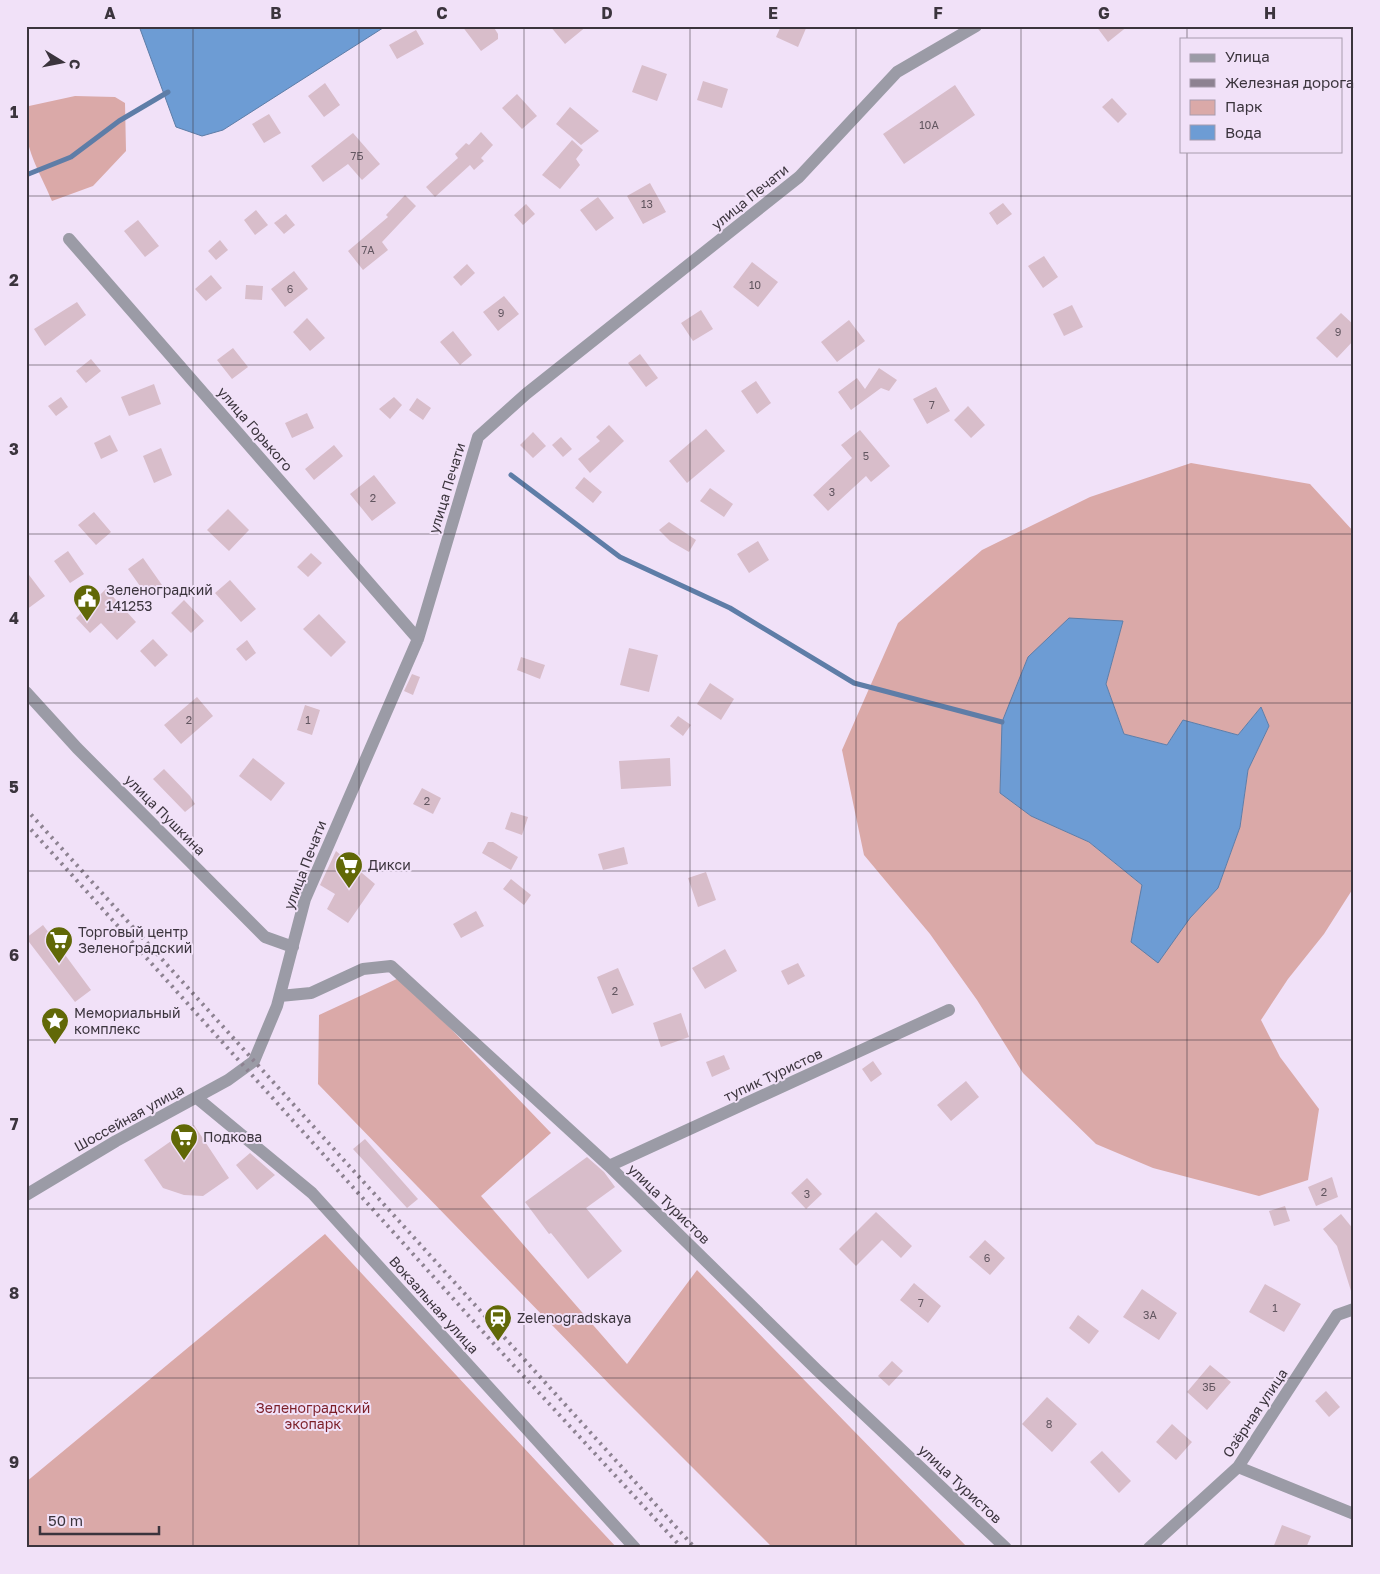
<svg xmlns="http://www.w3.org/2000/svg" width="1380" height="1574" font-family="'Golos Text',sans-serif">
<rect width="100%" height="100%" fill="#f1e1f8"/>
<path fill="#daa9a8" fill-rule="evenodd" d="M75 96 115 97 125 103 126 151 93 186 52 201C41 174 16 135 29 106Z
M1191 463 1310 484 1354 532V887L1324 934 1288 979 1261 1020 1280 1057 1319 1109 1308 1180 1259 1196 1153 1168 1096 1144 1023 1073 977 1000 930 934 864 855 842 750 898 623 982 550 1090 497ZM1123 621 1106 684 1124 734 1167 745 1183 720 1238 735 1261 707 1269 726 1248 770 1240 827 1218 888 1190 918 1131 941 1143 886 1089 842 1031 816 1000 792 1003 722 1028 657Z
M401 977 551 1133 481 1196 627 1364 697 1270 968 1548H773L615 1390 318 1084 319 1015Z
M325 1234 617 1548H26V1482Z"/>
<path fill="#6d9cd4" stroke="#5e7da7" d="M139 26H386L223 130 202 136 176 127Z
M1069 618 1123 621 1106 684 1124 734 1167 745 1183 720 1238 735 1261 707 1269 726 1248 770 1240 827 1218 888 1190 918 1158 963 1131 942 1142 885 1089 842 1031 816 1000 793 1002 722 1028 657Z"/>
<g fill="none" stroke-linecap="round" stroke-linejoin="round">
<path stroke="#5e7da7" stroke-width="5" d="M26 175 71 157 119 121 168 92
M511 475 620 557 730 608 854 683 1002 722"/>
</g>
<path fill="#d8bdca" d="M462 26H493L498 34V39L481 51Z
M550 26H587L565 44Z
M781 26H807L798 47 776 37Z
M1096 26H1128L1108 42Z
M416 30 424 44 397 59 389 45Z
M642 65 667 74 657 101 632 92Z
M703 81 728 89 722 108 697 100Z
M325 83 340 105 324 117 308 96Z
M955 85 975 115 904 164 883 134Z
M517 94 537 116 522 129 502 108Z
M1112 98 1127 114 1118 123 1102 107Z
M570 107 599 131 581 145 556 124Z
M269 114 281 133 264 143 252 124Z
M481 132 493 145 481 158 484 161 474 170 470 165 435 197 426 187 458 158 455 154 466 143 469 145Z
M353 133 380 164 362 180 348 164 323 182 311 166Z
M572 140 583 150 576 159 580 165 560 189 542 175Z
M650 183 666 212 643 224 627 196Z
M405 195 416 206 382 242 388 250 363 270 348 251 388 217 386 215Z
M598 197 614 218 596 231 580 210Z
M1003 203 1012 214 997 225 989 213Z
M526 204 535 214 523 225 514 215Z
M256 210 268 225 255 235 244 220Z
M286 214 295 225 284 234 274 223Z
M138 220 159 246 145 257 124 231Z
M220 240 228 250 216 260 208 251Z
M1044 256 1058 277 1043 288 1028 266Z
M752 262 778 282 758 307 733 287Z
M467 264 475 273 461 286 453 277Z
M294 271 308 289 285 307 271 289Z
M211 275 222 288 206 301 195 289Z
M246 285 263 286 262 300 245 299Z
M504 296 519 314 498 331 483 312Z
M77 302 86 315 45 346 34 329Z
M1072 305 1083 327 1064 336 1053 314Z
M701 310 713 329 693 341 681 323Z
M1341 313 1354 325V340L1337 358 1316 338Z
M307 318 325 338 310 351 293 332Z
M849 320 865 341 837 362 821 342Z
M453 331 472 355 460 365 440 342Z
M233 348 248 367 232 379 217 360Z
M640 354 658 378 646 387 628 363Z
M91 359 101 371 86 383 76 371Z
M879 368 897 380 889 391 881 388 851 410 838 392 857 378 865 389Z
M756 381 771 403 757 414 741 391Z
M154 384 161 404 129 416 121 397Z
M936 387 950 411 927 424 913 399Z
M61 397 68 407 56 416 48 406Z
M394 397 402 405 390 419 379 409Z
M417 398 431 408 423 420 409 410Z
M968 406 985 425 971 438 954 420Z
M307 413 314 428 292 438 285 423Z
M609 425 624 441 590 473 578 459 600 441 596 437Z
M706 429 725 451 687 483 669 461Z
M860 430 890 466 871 482 866 476 828 511 813 495 852 458 841 445Z
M533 432 546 446 533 458 520 445Z
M110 435 118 451 101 459 94 443Z
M561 437 572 449 563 457 552 445Z
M334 445 343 456 314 480 305 469Z
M161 448 172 475 154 483 143 456Z
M374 475 396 503 372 521 350 494Z
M584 477 602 492 593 503 575 488Z
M710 488 733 504 724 517 700 501Z
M228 509 249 530 229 551 207 530Z
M94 512 111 532 96 545 78 525Z
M669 522 696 540 689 552 670 541 659 530Z
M758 541 769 560 749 573 737 554Z
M68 551 84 574 70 583 54 561Z
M311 553 322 563 308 577 297 567Z
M143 558 162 585 147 596 128 569Z
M26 571 45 596 26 610Z
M230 580 256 609 241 622 215 593Z
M106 589 136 622 117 640 101 623 90 633 76 618Z
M184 600 204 621 191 633 171 613Z
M319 614 346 642 331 657 303 629Z
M153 639 168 655 155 667 140 651Z
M247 640 256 653 246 661 236 649Z
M629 648 658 655 649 692 620 685Z
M521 657 545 665 540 679 517 670Z
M412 674 420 677 413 695 404 691Z
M710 683 734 699 721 720 697 704Z
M197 697 213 716 181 744 164 725Z
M305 705 320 710 312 735 297 730Z
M678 716 691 725 683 736 670 726Z
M253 758 285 783 271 801 239 776Z
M670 758 671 786 621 789 619 761Z
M164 769 190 796 195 804 185 812 153 779Z
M422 788 441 798 433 814 413 804Z
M511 812 528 817 522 835 505 829Z
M488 842H493L518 857 511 870 482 853Z
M624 847 628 864 603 870 598 854Z
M336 851 375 884 348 923 327 909 335 894 320 885Z
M706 872 716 900 698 907 688 878Z
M511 879 531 895 524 905 503 889Z
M476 911 484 926 461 938 453 924Z
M43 925 91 990 75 1002 26 938Z
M725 949 737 971 705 989 692 968Z
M798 963 805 976 788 985 781 971Z
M618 968 634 1005 612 1014 597 977Z
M681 1013 689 1037 661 1047 653 1023Z
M724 1055 730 1069 712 1077 706 1062Z
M873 1061 882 1074 871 1082 862 1069Z
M966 1081 979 1097 951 1121 937 1105Z
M194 1125 229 1178 203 1196 184 1195 163 1188 144 1160Z
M365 1139 418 1199 407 1208 353 1149Z
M250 1153 275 1175 257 1190 236 1165Z
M587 1157 604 1172 615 1187 586 1208 622 1251 588 1279 551 1233 549 1234 525 1202Z
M1332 1177 1338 1197 1316 1206 1308 1187Z
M807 1178 822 1194 806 1209 791 1193Z
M1285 1206 1290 1221 1274 1226 1269 1211Z
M876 1212 912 1246 901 1258 882 1240 856 1266 839 1249Z
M1341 1214 1354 1230V1290L1351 1291 1337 1246 1323 1229Z
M985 1240 1005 1258 990 1275 969 1257Z
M914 1283 941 1306 928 1323 900 1300Z
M1265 1284 1301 1304 1284 1332 1249 1312Z
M1142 1289 1177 1313 1159 1340 1123 1317Z
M1078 1315 1099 1331 1089 1344 1069 1328Z
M892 1361 903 1371 889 1386 878 1376Z
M1210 1365 1231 1382 1207 1410 1187 1392Z
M1326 1391 1340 1407 1329 1417 1315 1401Z
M1047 1397 1077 1424 1052 1452 1022 1424Z
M1172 1424 1192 1442 1176 1460 1156 1442Z
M1102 1451 1131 1481 1119 1493 1090 1462Z
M1282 1525 1311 1536 1306 1548H1273Z"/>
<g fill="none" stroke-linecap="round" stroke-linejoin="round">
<path stroke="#9b9ba6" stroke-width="12" d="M69 239 418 639
M26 692 77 748 265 937 293 947
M280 996 311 993 363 969 391 966 609 1166 817 1370 1006 1548
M197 1098 312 1193 635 1548
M609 1166 949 1010
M26 1195 116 1141 228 1080 254 1061 277 1006 305 899 418 639 478 437 526 394 799 177 897 72 976 26
M1238 1467 1354 1514
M1149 1548 1238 1467 1337 1315 1354 1309"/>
<path stroke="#8d8291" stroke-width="4" stroke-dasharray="2.5 5" stroke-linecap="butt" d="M26 809 695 1548
M26 824 494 1344 682 1548"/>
</g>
<path fill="none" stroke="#3b343d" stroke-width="1" stroke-opacity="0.55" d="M193 26V1548M359 26V1548M524 26V1548M690 26V1548M856 26V1548M1021 26V1548M1187 26V39M1187 151V1548M26 196H1354M26 365H1354M26 534H1354M26 703H1354M26 871H1354M26 1040H1354M26 1209H1354M26 1378H1354"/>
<defs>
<g id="civic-pin" transform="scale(1.4375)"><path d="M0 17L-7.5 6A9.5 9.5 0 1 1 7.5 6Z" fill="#616807" stroke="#f1e1f8"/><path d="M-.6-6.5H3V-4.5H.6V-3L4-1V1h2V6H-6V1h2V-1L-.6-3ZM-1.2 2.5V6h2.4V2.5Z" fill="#fff"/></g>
<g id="supermarket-pin" transform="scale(1.4375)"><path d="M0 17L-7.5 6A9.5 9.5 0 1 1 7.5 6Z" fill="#616807" stroke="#f1e1f8"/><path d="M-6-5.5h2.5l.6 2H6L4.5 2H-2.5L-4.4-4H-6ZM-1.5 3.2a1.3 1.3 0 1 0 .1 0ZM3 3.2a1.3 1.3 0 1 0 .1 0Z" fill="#fff"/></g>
<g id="sight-pin" transform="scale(1.4375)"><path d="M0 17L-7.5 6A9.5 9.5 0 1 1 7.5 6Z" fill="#616807" stroke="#f1e1f8"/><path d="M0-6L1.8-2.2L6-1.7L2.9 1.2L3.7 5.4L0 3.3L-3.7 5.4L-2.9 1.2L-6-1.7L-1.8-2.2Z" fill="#fff"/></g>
<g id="station-pin" transform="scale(1.4375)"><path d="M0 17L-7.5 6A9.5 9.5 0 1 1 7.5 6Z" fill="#616807" stroke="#f1e1f8"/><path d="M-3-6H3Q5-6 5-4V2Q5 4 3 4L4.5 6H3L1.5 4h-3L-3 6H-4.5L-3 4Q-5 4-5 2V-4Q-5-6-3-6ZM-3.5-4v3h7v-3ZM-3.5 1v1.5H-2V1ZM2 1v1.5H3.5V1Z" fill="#fff"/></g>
</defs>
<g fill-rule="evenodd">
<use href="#civic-pin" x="87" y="598"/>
<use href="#supermarket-pin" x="349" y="865"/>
<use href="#supermarket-pin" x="59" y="940"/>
<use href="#sight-pin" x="55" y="1021"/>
<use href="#supermarket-pin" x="184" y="1137"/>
<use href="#station-pin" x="498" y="1318"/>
</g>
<g text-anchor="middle" stroke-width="4" stroke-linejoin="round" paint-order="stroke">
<g font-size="11" fill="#625660">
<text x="929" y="129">10А</text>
<text x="357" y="160">7Б</text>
<text x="647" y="208">13</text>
<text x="368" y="254">7А</text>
<text x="755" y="289">10</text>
<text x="290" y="293">6</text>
<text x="501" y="317">9</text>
<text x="1338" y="336">9</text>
<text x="932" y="409">7</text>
<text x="866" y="460">5</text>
<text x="832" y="496">3</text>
<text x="373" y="502">2</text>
<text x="189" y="724">2</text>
<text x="308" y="724">1</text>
<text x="427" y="805">2</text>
<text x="615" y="995">2</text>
<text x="1324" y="1196">2</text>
<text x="807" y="1198">3</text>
<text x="987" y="1262">6</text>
<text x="921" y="1307">7</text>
<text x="1275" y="1312">1</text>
<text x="1150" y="1319">3А</text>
<text x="1209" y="1391">3Б</text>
<text x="1049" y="1428">8</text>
</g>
<g font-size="14" fill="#3b343d" stroke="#f1e1f8">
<text transform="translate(750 197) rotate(-39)" y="5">улица Печати</text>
<text transform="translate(255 429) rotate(49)" y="5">улица Горького</text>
<text transform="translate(447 488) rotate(-73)" y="5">улица Печати</text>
<text transform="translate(165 815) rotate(45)" y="5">улица Пушкина</text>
<text transform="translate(305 865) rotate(-69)" y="5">улица Печати</text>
<text transform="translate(773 1075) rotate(-25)" y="5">тупик Туристов</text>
<text transform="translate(129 1118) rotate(-29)" y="5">Шоссейная улица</text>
<text transform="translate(669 1204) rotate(44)" y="5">улица Туристов</text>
<text transform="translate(434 1305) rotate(48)" y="5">Вокзальная улица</text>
<text transform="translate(1255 1413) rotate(-56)" y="5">Озёрная улица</text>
<text transform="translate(960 1484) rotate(43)" y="5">улица Туристов</text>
</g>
<g font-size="14" fill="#3b343d" stroke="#f1e1f8" text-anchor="start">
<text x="106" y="595">Зеленоградкий<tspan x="106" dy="16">141253</tspan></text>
<text x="368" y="870">Дикси</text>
<text x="78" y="937">Торговый центр<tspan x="78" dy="16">Зеленоградский</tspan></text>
<text x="74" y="1018">Мемориальный<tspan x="74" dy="16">комплекс</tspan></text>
<text x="203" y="1142">Подкова</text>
<text x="517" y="1323">Zelenogradskaya</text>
</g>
<g font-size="14" fill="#7c1f29" stroke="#f1e1f8">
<text x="313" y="1413">Зеленоградский<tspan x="313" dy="16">экопарк</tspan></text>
</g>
</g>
<rect width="1380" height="1574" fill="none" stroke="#f1e1f8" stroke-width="55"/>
<rect x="1180" y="38" width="162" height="115" fill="#f1e1f8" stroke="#a89cad"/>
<rect x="1190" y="54" width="25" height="8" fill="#9b9ba6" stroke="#a89cad"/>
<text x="1225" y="62" font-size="15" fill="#3b343d">Улица</text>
<rect x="1190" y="79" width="25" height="8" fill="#8d8291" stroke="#a89cad"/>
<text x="1225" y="88" font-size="15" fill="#3b343d">Железная дорога</text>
<rect x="1190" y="100" width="25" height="15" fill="#daa9a8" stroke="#a89cad"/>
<text x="1225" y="112" font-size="15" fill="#3b343d">Парк</text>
<rect x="1190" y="125" width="25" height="15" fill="#6d9cd4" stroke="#a89cad"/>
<text x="1225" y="138" font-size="15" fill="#3b343d">Вода</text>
<g transform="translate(62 62) rotate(100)" stroke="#f1e1f8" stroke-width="4" paint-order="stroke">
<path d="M0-4L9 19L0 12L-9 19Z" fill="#3b343d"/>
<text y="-8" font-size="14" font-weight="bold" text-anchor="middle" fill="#3b343d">С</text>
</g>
<path d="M40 1526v8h119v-8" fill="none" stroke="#3b343d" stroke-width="2.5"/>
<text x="48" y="1526" font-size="15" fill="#3b343d" stroke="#f1e1f8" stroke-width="4" paint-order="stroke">50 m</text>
<rect x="28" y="28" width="1324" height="1518" fill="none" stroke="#3b343d" stroke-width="2"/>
<g font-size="16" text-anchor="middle" font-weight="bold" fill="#3b343d">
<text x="110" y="19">A</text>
<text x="276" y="19">B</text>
<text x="442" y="19">C</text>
<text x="607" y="19">D</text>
<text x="773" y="19">E</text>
<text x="938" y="19">F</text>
<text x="1104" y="19">G</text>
<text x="1270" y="19">H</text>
<text x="14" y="118">1</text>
<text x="14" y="286">2</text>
<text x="14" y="455">3</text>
<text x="14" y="624">4</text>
<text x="14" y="793">5</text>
<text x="14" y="961">6</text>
<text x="14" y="1130">7</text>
<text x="14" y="1299">8</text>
<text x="14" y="1468">9</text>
</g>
</svg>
